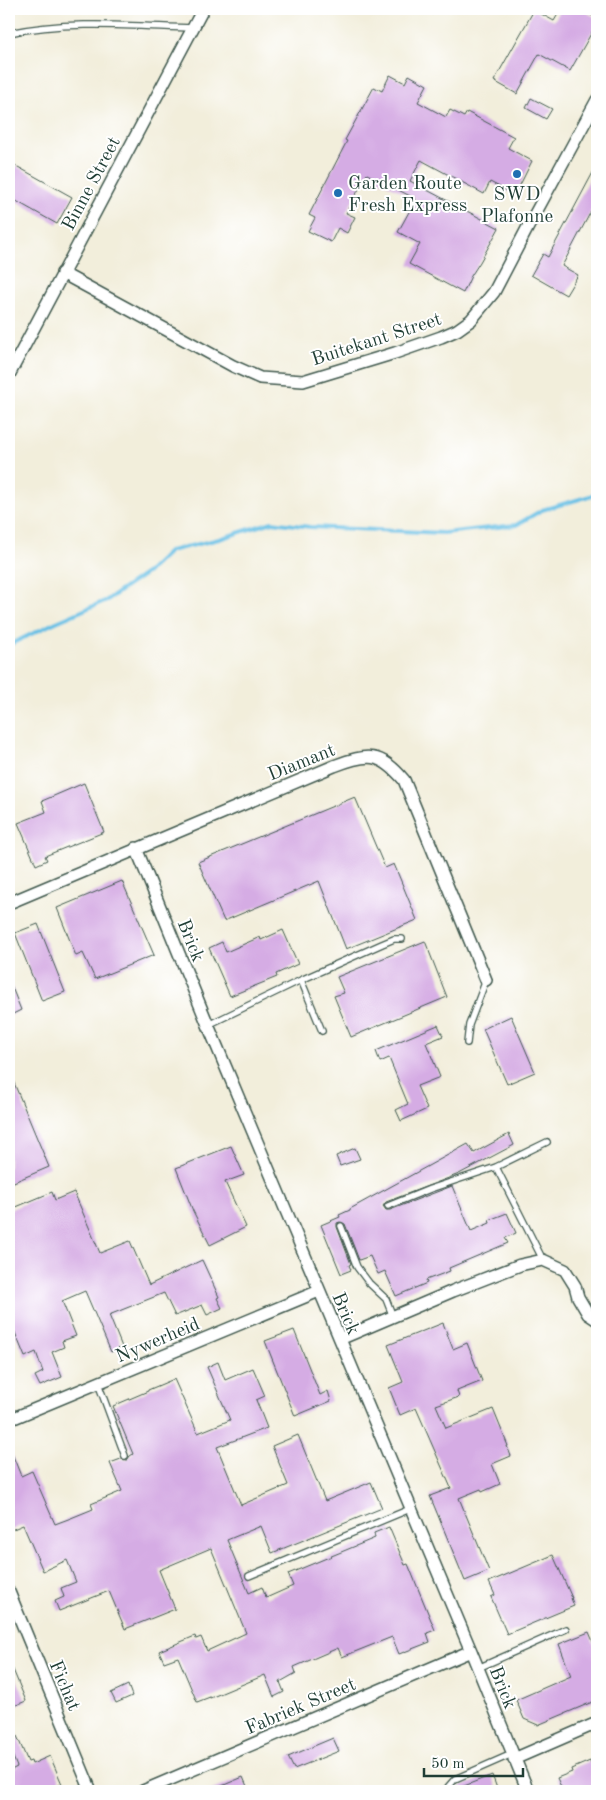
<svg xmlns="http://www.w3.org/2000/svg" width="606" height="1800" font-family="'Old Standard TT',serif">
<rect width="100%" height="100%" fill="#fff"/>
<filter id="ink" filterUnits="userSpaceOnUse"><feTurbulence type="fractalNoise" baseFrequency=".02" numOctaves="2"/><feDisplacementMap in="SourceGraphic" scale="10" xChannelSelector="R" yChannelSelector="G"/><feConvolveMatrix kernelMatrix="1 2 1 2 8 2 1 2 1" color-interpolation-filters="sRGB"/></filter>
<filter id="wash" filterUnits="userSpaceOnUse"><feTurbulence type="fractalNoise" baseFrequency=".0096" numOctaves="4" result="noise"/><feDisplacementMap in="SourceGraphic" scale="20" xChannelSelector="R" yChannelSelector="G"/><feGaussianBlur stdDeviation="1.12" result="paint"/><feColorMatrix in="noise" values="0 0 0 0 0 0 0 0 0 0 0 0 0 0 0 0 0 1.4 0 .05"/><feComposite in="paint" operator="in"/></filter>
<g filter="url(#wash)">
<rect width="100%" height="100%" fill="#f2eedb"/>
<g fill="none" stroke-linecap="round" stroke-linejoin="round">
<path stroke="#67c0e5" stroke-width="4" d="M9 645 54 623 107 600 149 571 170 551 219 539 272 522 310 527 444 533 516 525 542 510 597 494"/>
</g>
<g id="blocks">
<path fill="#d5ace4" d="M561 9H580L597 18V23L570 71 539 54 517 94 494 81 534 10 554 21Z
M390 75 405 83 409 75 427 85 418 102 446 117 450 110 464 117 467 112 514 137 508 148 532 161 515 195 490 182 484 194 421 160 410 181 499 228 480 262 471 276 463 293 409 264 420 244 398 232 416 199 367 174 346 213 355 217 347 233 338 228 331 242 308 231 315 218 309 215 347 141 345 140 374 87 382 91Z
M531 98 552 109 546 119 526 108Z
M9 162 72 197 57 224 9 197Z
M597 165V200L562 266 578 275 566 295 531 275 543 254 548 257Z
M84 783 104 832 45 856 47 860 36 865 18 823 46 812 42 801Z
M355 797 385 868 394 864 417 920 346 949 319 881 224 921 198 862Z
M122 881 154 955 95 979 83 953 76 956 57 908Z
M38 924 65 992 42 1001 15 933Z
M283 930 298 964 276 974 277 977 230 996 209 948 222 942 226 952 260 937 261 940Z
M425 941 447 997 351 1037 334 996 344 993 337 977Z
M9 980 21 1010 9 1016Z
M511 1016 535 1072 507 1084 483 1029Z
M438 1025 443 1036 426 1043 440 1077 417 1086 427 1109 401 1121 396 1110 408 1104 389 1058 380 1062 376 1051Z
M9 1071 49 1167 9 1184Z
M509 1134 514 1145 459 1174 386 1202 383 1206 386 1210H390L452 1186 471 1231 490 1223 489 1220 507 1213 516 1233 505 1238 508 1243 449 1268 450 1271 426 1280 427 1283 396 1296 385 1271 378 1274 370 1256 359 1260 345 1224 340 1222 337 1223V1227L351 1264 349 1265 351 1270 341 1274 321 1225 340 1217 339 1215 350 1210V1209L468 1144 474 1153Z
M231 1146 244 1175 225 1182 246 1227 210 1245 193 1211 176 1168Z
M355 1148 360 1159 340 1166 336 1156Z
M52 1192 55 1200 74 1192 100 1253 130 1241 149 1285 202 1260 219 1297 217 1298 222 1308 207 1315 202 1305 175 1316 164 1293 109 1315 122 1347 111 1352 85 1291 62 1301 76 1336 62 1341 64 1347 52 1352 62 1377 40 1386 35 1376 43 1372 36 1352 25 1357 9 1318V1310L14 1309 9 1297V1210Z
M443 1323 453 1349 467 1343 482 1381 457 1391 459 1397 436 1405 446 1428 493 1409 508 1446H507L511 1456 492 1464 500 1484 482 1492 481 1489 459 1498 489 1571 465 1581 430 1496 451 1488 416 1408 400 1415 389 1388 403 1382 388 1345Z
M294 1330 320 1395 328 1391 331 1401 295 1416 265 1341Z
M218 1362 225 1380 253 1368 265 1396 256 1400 267 1428 217 1447 241 1505 288 1485 272 1446 298 1435 325 1501 371 1482 382 1508 272 1553 261 1526 227 1540 249 1593 262 1587 266 1598 293 1586 288 1574 375 1538 374 1533 389 1527 405 1565 408 1564 435 1630 427 1633 430 1642 399 1654 392 1637 342 1657 338 1648 294 1667 296 1673 280 1682 284 1692 274 1697 265 1675 210 1698V1697L197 1702 178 1657 164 1662 159 1651 195 1636 196 1639 201 1637 207 1651 246 1633 211 1548 159 1570 175 1609 125 1629 109 1591 59 1611 55 1601 64 1597 61 1588 76 1582 67 1560 43 1571 23 1525 11 1530 9 1524V1446L21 1476 32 1471 55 1524 71 1518 93 1509 91 1504 122 1491 110 1463 121 1459 127 1460 130 1456 133 1454 113 1406 148 1391V1390L174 1379 198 1433 230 1420 207 1367Z
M553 1555 572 1598H571L574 1606 507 1634 491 1597 495 1595 489 1582Z
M589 1632 597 1651V1700L538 1725 524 1719 516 1700 571 1676 559 1644Z
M9 1660 26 1701 9 1708Z
M128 1685 132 1696 116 1703 111 1693Z
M9 1717 28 1762 31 1761 32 1764 50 1756 62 1784 54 1787 56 1791H9V1771L17 1767 9 1747Z
M333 1738 339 1751 294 1769 288 1757Z
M590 1761 591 1764 597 1761V1791H563L557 1778 572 1772 571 1769Z
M492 1775 498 1791H454V1790Z
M243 1777 249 1791H210Z"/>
</g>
</g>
<g filter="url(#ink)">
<use href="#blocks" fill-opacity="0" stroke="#3f584d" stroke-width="1"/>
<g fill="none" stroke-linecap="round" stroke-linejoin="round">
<g stroke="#3f584d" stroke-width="8">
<path id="service" d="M9 33C69 20 131 26 192 28
M301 980 322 1031
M208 1025 301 980 382 944 394 939H402
M467 1043 469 1025 486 980
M496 1167 543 1260
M388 1206 430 1189 496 1167 547 1142
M341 1226 357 1267 369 1283 386 1299 393 1317
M98 1383 125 1456
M249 1576 410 1509
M478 1668 566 1629
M449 1791 448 1787 455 1779 512 1754"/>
</g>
<g stroke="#3f584d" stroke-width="14">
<path id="minor" d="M62 273 233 366 260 378 303 381 395 353 441 337 457 330 471 320 494 292 529 225 597 100
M9 375 203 9
M136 848 208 1025 471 1651 528 1791
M9 903 334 766C368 753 380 752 404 780L486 980
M340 1339 453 1291 520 1265 543 1260 565 1270 575 1286 578 1297 588 1314 597 1320
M9 1420 319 1291
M9 1592 91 1791
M514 1759 597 1723
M143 1791 471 1651"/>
</g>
<use href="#service" stroke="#fff" stroke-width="5.5"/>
<use href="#minor" stroke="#fff" stroke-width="11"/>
</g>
</g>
<g fill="#1f6fb2" stroke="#fff" stroke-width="2">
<circle cx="517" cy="174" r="5"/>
<circle cx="338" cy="193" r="5"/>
</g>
<g text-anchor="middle" stroke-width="4" stroke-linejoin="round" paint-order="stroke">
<g font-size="19" fill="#1f3d34" stroke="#fff" text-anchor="start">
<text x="348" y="189">Garden Route<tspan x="348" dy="22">Fresh Express</tspan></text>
<text x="517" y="200" text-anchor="middle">SWD<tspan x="517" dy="22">Plafonne</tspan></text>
</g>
<g font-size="19" fill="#1f3d34" stroke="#fff">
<text transform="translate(90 183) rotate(-62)" y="7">Binne Street</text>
<text transform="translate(376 338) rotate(-18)" y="7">Buitekant Street</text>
<text transform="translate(301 761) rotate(-22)" y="7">Diamant</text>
<text transform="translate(192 940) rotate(68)" y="7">Brick</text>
<text transform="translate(347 1313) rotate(67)" y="7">Brick</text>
<text transform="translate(157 1339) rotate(-23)" y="7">Nywerheid</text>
<text transform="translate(66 1685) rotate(67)" y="7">Fichat</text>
<text transform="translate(504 1687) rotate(68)" y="7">Brick</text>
<text transform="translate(300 1705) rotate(-23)" y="7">Fabriek Street</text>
</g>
</g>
<rect width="606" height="1800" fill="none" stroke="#fff" stroke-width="30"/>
<path d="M424 1768v8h99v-8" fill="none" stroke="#1f3d34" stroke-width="2.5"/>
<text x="431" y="1768" font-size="15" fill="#1f3d34" stroke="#ffffff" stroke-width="4" paint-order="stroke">50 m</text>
</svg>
